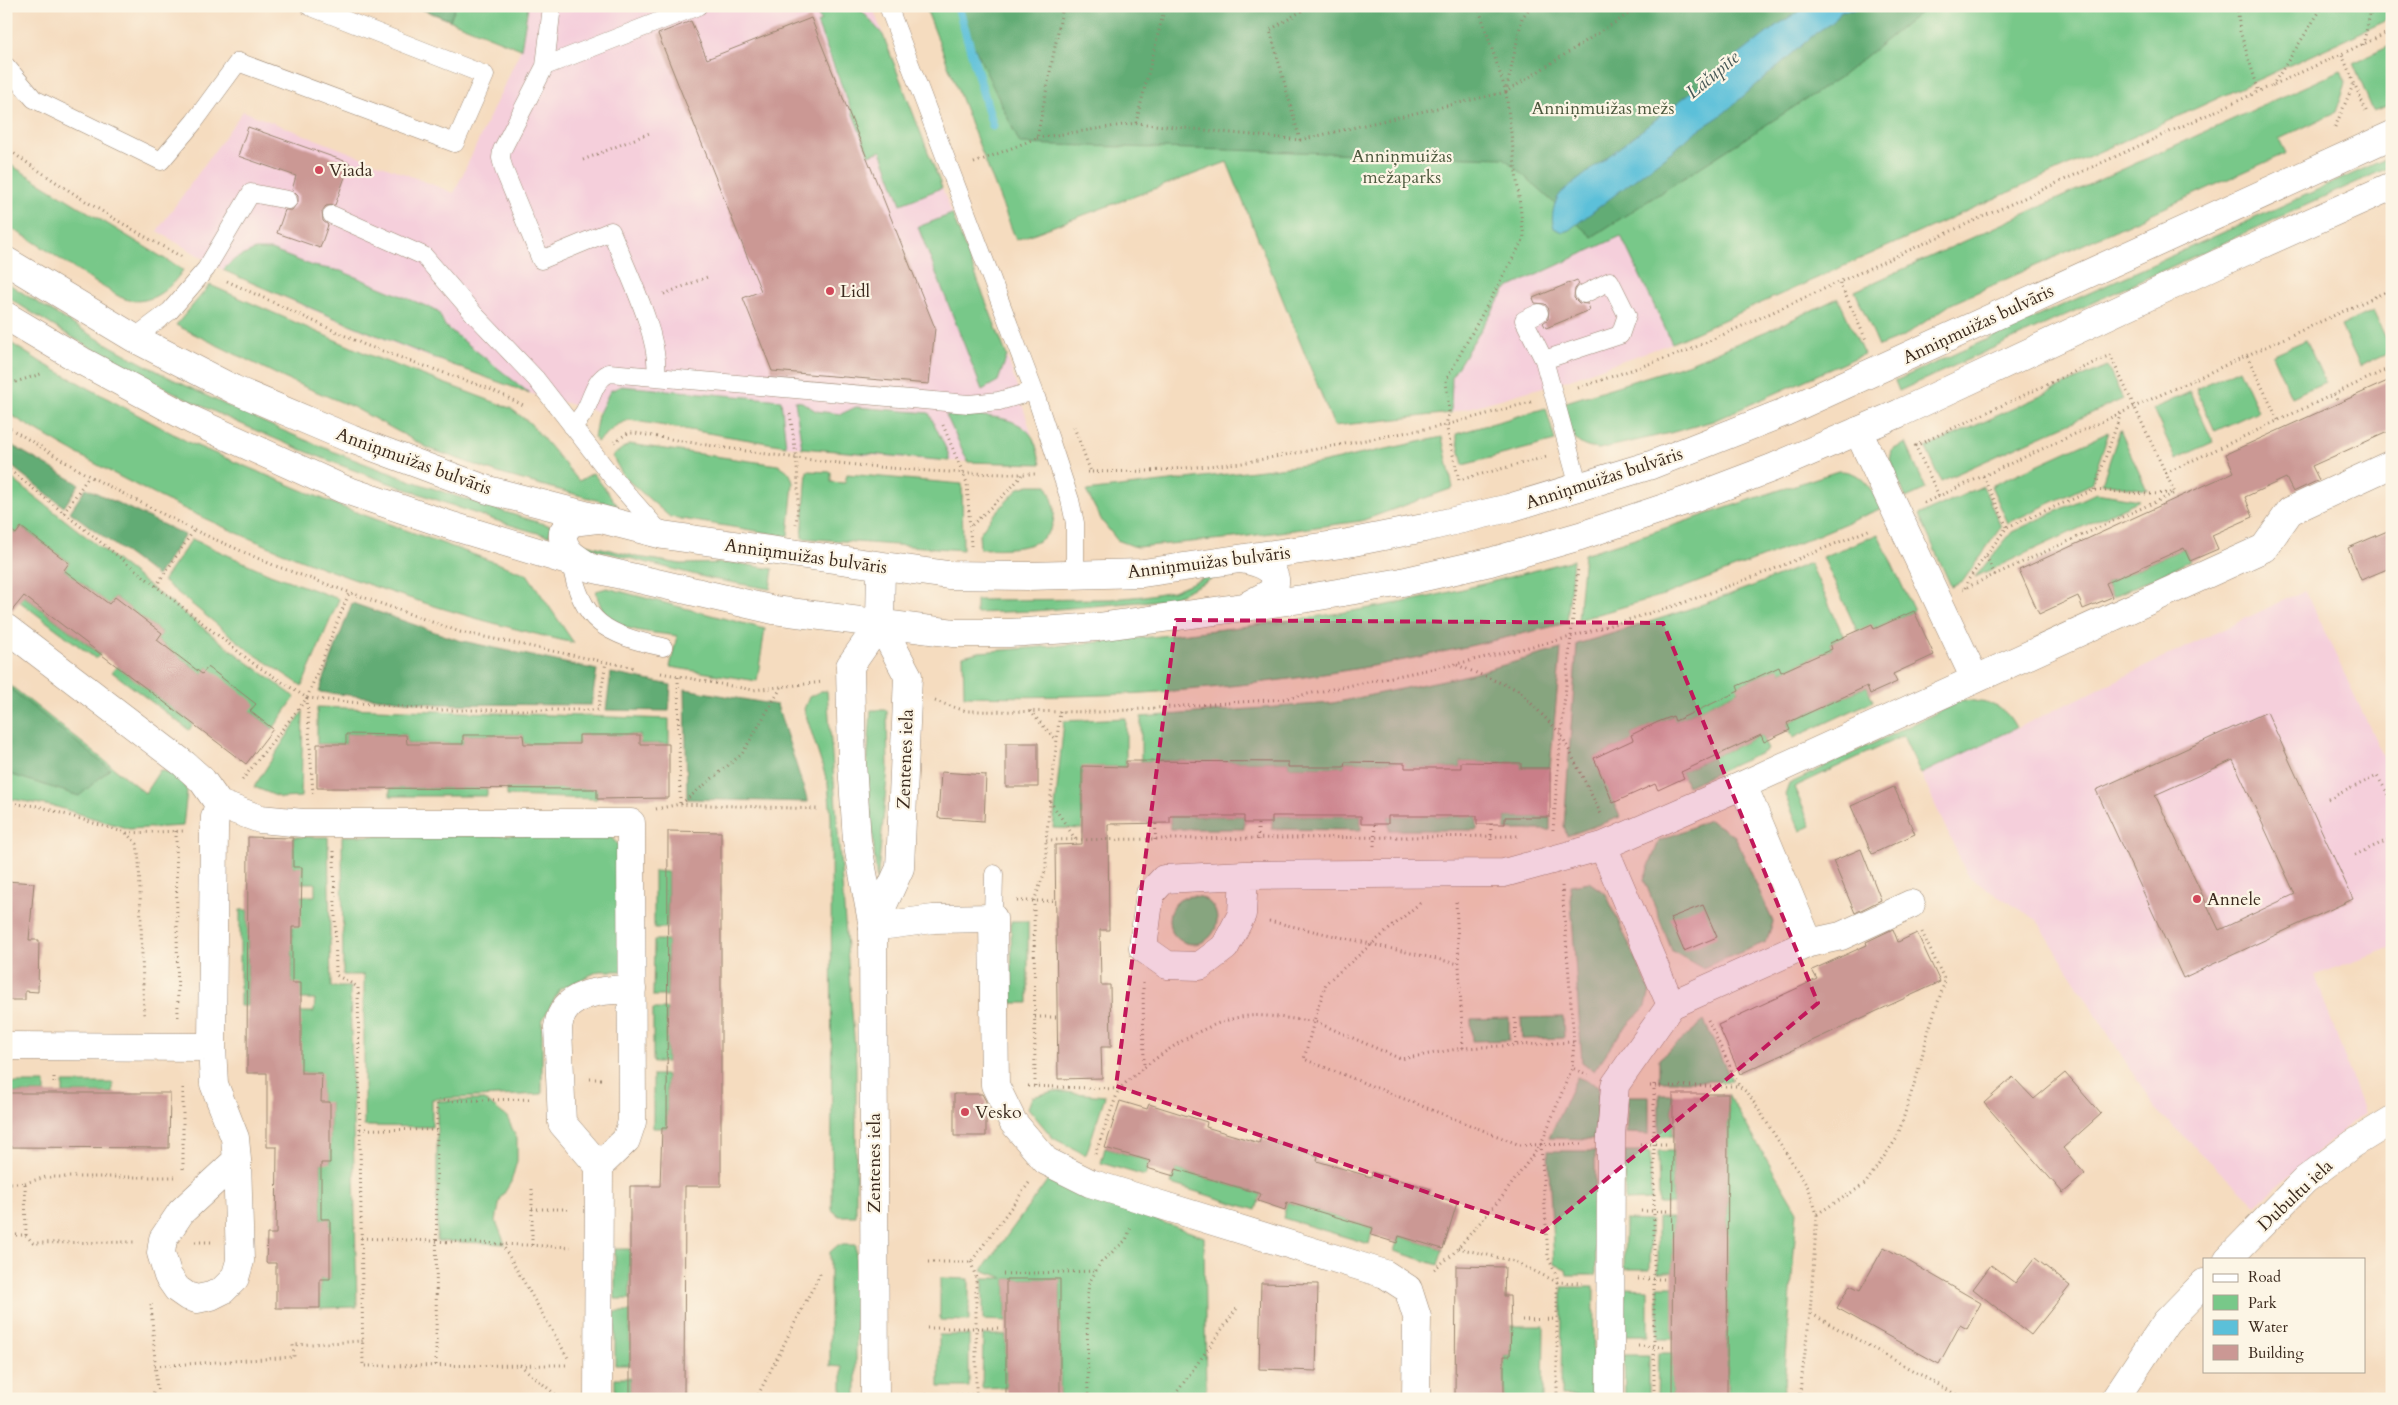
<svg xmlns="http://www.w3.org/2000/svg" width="2398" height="1405" font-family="Cardo,serif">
<rect width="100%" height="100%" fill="#fcf5e5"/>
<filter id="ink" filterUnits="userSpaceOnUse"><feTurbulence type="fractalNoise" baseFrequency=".02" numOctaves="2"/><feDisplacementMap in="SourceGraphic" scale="10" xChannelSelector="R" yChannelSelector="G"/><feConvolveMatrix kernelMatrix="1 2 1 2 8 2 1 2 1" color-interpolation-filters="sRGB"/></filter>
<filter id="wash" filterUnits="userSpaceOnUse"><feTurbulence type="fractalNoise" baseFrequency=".0096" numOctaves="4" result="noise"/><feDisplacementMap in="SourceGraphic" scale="20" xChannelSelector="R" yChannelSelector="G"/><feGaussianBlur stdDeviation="1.12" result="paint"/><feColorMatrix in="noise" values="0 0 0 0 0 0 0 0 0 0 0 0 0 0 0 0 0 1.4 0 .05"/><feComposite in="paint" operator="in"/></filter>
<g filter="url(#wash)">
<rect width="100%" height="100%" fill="#f5dcbf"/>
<path fill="#f5cfdb" d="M528 6H872L1007 356 1041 464 923 460 868 455 786 446 629 420 529 393 412 351 310 309 223 270 157 231 243 111 454 193 521 49Z
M1621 236 1672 343 1564 381 1451 413 1452 376 1506 289Z
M2305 590 2385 760 2392 769V947L2315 975 2364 1112 2256 1205 2155 1109 2037 920 1968 877 1921 774Z"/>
<path fill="#78c889" stroke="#5a7954" d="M414 6H528L521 49Z
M834 6H849L862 11 883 35 942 188 901 204 881 151 869 155 817 23 821 21 817 13Z
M925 6H2392V18L2188 112 1672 343 1621 236 1506 289 1452 376 1451 413 1334 426 1227 162 1016 240Z
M2392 45V104L2373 111 2353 63Z
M2341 70 2346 83 2336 112 2279 139 2286 153 1951 304 1904 336 1879 346 1855 291Z
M2392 156V166L1899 391 1895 381Z
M6 162 183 270C171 288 150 307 125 299 118 297 111 291 105 288 71 269 41 243 6 226Z
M952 214 1007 356 998 381 982 390 918 227Z
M255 250H271L313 266 341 271 438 311 445 326 529 393C425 356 324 315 223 270L235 259Z
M6 282C172 393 360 470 551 526L549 536C502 524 457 507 412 491 269 442 132 379 6 296Z
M210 285 374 357 510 408 530 423 579 481 593 473 618 506 501 474 430 449 353 407 286 379 176 325Z
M1838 298 1864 354 1713 421 1670 433 1599 449C1569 447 1570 428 1563 403L1690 363 1774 328Z
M2373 311 2392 351 2360 366 2341 326Z
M6 340 44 364 190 443 342 507 527 574 574 643C373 598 181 520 6 412Z
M2306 340 2325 382 2291 397 2272 355Z
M2107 366 2123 399 1941 481 1926 448Z
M2239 369 2258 411 2215 431 2196 389Z
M621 386 781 400 786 446 629 420 617 425 597 442 594 437 598 415 610 391Z
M2190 392 2213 442 2176 459 2153 409Z
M795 401 802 402 816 411 841 414 856 407 929 413 949 455V461L802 448Z
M1546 408 1555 441 1463 465 1456 434Z
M946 415C972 417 1017 411 1033 438 1037 445 1038 456 1041 464L968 462Z
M2120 430 2147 490 2102 483Z
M2109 432 2091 484 2008 523 1991 486Z
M1442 437 1453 488 1361 521 1234 538 1136 547 1117 540 1102 521 1086 491 1321 463Z
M1906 443 1926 489 1906 498 1890 460 1892 450Z
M629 444 778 465C787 469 791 473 793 483L788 536 670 517 624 477 612 456Z
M807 471 831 472V482L845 483 847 474 962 484 963 550 802 538Z
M1838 471C1863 470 1871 490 1882 508L1782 550 1667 594 1578 620 1584 554C1669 528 1753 498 1838 471Z
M6 474 239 656 295 697 273 729 250 711 208 667 202 674 157 640 162 633 115 597 109 604 64 570 69 562 21 527 16 534 6 526Z
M1029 485H1047C1049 492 1054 501 1054 508 1058 552 1010 548 980 549L979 534 990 519 1019 488Z
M1983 486 2001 527 1963 581 1951 586 1919 515Z
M2096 493 2140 500 1975 577 2012 532Z
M1878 534 1914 611 1874 629 1857 631 1823 557Z
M192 539 270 574 339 599 302 686 251 652 163 581Z
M578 542 638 557 681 564 735 563 773 569 770 589 712 579 577 545Z
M2184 548 2190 561 2112 597 2106 583Z
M1573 560 1567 623C1488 642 1410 661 1330 673 1209 692 1086 699 964 696L963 656 979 652C1121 641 1263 628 1404 602 1461 591 1517 575 1573 560Z
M1810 563 1844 637 1830 643 1832 649 1781 672 1778 667 1738 686 1739 691 1675 721 1672 716 1631 735 1633 740 1594 758 1620 817 1567 836 1564 826 1577 644C1657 621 1734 595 1810 563Z
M1218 576 1176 596 1163 600 1035 611 976 613V600L1111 599 1144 596 1173 591 1206 577Z
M607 588 765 629 757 681 670 667 677 636C642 630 604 634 596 591Z
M24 596 100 654 96 659 19 601Z
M1561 649 1550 768H1521V763L1461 762V768H1405V763L1345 762 1344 767H1288V762H1228L1186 767V761H1141V717L1333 703 1468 675Z
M117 666 193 724 189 730 112 672Z
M6 682 145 793 160 770 179 775 187 791 183 826 129 829 57 807 6 798Z
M1867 686 1873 701 1793 738 1787 723Z
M821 691H827L856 1063V1216H839L832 1210 831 817 828 784 804 709 809 697Z
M1963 700C1988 702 2005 704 2016 728L1921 774 1903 736 1794 787 1811 826 1800 831 1785 795 1789 784Z
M317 707 669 719V744H640V735H580L579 744H524L523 735H463V744H407L406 735 346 734V744H317Z
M871 710H887L888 768 877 884 867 768Z
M303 711 301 797 281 798 254 787Z
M1126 718V767H1082V815L1086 829 1053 828 1064 721Z
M1761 735 1768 750 1687 786 1681 772Z
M390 788H487V796H390Z
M507 788 597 789V799L507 796Z
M1170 816H1244V829H1170Z
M1272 816H1361V830L1272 829Z
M1388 816H1477V830H1389Z
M1505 817H1550V830H1505Z
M1709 820 1735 836 1773 922 1766 942 1702 968 1672 951 1644 879 1659 841Z
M609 835 624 851 623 971H599L560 989 542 1021V1094L432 1099V1127L364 1126V975H343L342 836Z
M293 837H328L331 987H350L357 1307 320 1308V1279H330V1219H321V1163L330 1162V1103L321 1102V1073H292L301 1012H314L315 999H301L292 983V927L301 896H315V883H301V867H293Z
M654 871 668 872 667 928H654Z
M1589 882 1606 894 1650 991 1646 1006 1621 1032 1594 1071 1582 1062 1570 885Z
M1169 920a24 24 0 1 1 48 0a24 24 0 1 1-48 0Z
M240 910H248L247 1006H240Z
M1011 921H1028V1003H1012Z
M654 940H668L667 996H653Z
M653 1009H667V1062H653Z
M1563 1017 1564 1038 1522 1039 1521 1018Z
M1509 1018V1040L1472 1041 1471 1019Z
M1704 1021 1732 1081H1659V1059Z
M653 1075H667V1128H653Z
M1577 1077 1599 1086 1595 1139 1549 1138Z
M6 1083H45V1093H6Z
M63 1083H113V1093H63Z
M1054 1091 1105 1096 1086 1155 1053 1138 1028 1108 1032 1097Z
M1659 1094H1673V1136H1659Z
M1728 1094 1797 1211 1783 1399H1727Z
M1628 1096H1649V1134L1626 1133Z
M485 1100 507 1117 517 1139V1161L511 1182 500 1200 496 1221 505 1244 437 1241V1101Z
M1105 1148 1150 1161 1145 1176 1101 1163Z
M1548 1151H1595L1596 1275H1567L1566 1269 1554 1264Z
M1658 1151H1673V1204H1659Z
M1625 1152H1650L1651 1200 1625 1201Z
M1176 1169 1261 1194 1256 1210 1171 1184Z
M1047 1181 1204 1237 1206 1399H1060V1279H1006V1321L983 1320V1278H1004L982 1270Z
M1287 1202 1373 1228 1369 1244 1283 1218Z
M1658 1218H1673V1272H1658Z
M1625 1220 1651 1221 1650 1269H1624Z
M1399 1236 1443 1249 1438 1265 1394 1251Z
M838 1245H856V1399H842V1367L830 1366V1252Z
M615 1249H630V1299H615Z
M940 1278 969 1279V1321L940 1320Z
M1658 1286H1673V1339H1658Z
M1562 1287H1594L1593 1396H1561Z
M1625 1288 1648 1289V1335H1624Z
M615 1312H630V1365H615Z
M1510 1326H1544L1543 1399H1504V1356H1510Z
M939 1335H969V1387H939Z
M983 1335H1006V1387L982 1388Z
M1658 1353H1673L1672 1399H1657Z
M1624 1355H1649V1399H1625Z
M615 1378H630V1399H615Z"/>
<path fill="#62ac75" stroke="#4e6b4a" d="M414 6H456L450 20Z
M955 6H1928L1842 76 1592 237 1504 158 1020 144Z
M6 442 79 484 64 507 6 462Z
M86 488 185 535 157 576 70 512Z
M352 603 458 640 597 670 591 705 435 704 319 692Z
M611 673 671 685 669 711 606 710Z
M6 685 110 769 79 796 6 773Z
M685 689 777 705 808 802 687 799Z"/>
<path fill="#5bc0d9" stroke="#4b757c" d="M1807 6H1863L1855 10 1841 11 1833 22 1817 32 1724 113C1710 124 1695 130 1684 142L1569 230 1563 232 1554 228C1550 218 1554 201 1561 193L1776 26Z"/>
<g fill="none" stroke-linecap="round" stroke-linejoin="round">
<path stroke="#5bc0d9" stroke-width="9" d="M958 6 993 126"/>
</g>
<g id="blocks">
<path fill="#cb9894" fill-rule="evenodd" d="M811 18 935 328 929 384 772 371 743 298 761 291 658 34 691 21 707 59Z
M248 127 350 163 335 205 326 206 322 211 323 221 328 225 320 248 277 233 285 210H292L298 202V196L292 190 296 176 238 156Z
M1577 280 1579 284 1575 289 1574 298 1579 303 1588 304 1590 310 1546 328 1543 323 1548 319 1549 309 1545 304 1535 303 1533 298Z
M2392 379V430L2312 466 2319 480 2293 492 2286 478 2245 497 2253 517 2212 535 2218 549 2190 561 2184 548 2106 583 2112 597 2083 609 2078 596 2039 614 2019 570 2234 472 2226 454Z
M6 526 16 534 21 527 69 563 64 570 109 604 115 597 162 633 157 640 202 674 208 667 256 704 250 711 273 729 246 764 24 596 10 613H6Z
M2392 529V567L2361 580 2348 548Z
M1914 611 1934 655 1893 674 1897 682 1870 694 1867 686 1787 723 1790 730 1764 742 1761 735 1681 772 1684 778 1658 790 1655 784 1613 803 1594 758 1633 740 1631 735 1658 722 1673 716 1675 721 1739 691 1737 686 1751 680 1779 667 1781 672 1832 649 1830 643 1872 624 1874 629Z
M2267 712 2353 899 2183 978 2096 790ZM2233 760 2295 894 2219 930 2155 795Z
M346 734 406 735 407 744H463V735H523L524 744H579V735H640V744H669V798L597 799V789L317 788V744H346Z
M1006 743H1038V787H1006Z
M1126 761 1288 762V767H1344L1345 762 1405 763V768H1461V762L1521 763V768H1550V817H1505V824H1477V816H1388V824H1361V816H1272V823H1244V816H1170V823L1108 824 1109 930H1100L1101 985H1110L1111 1047H1101L1102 1078 1058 1079 1055 845 1082 844V766L1126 767Z
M941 772 986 775 984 821 938 818Z
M1894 787 1915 834 1872 854 1851 806Z
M668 831 721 832V1186H685L684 1399H630V1186H660L662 1128H667Z
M248 837 293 838V867H302L301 927H292V983H301V1073H322L321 1102H330V1163H321V1219H330V1279H320V1308H276V1263H266L267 1234H276L277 1147H267V1073H247Z
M1861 849 1881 900 1855 913 1833 861Z
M6 881 34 883 29 940H39L38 992 25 991V1000H6Z
M1703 905 1717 937 1684 951 1670 918Z
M1893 929 1898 942 1917 933 1940 982 1740 1074 1718 1025 1817 979 1812 970 1867 945 1866 942Z
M2065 1073 2101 1114 2063 1148 2085 1174 2063 1193 1984 1103 2013 1077 2034 1099Z
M6 1093H170L169 1148 6 1147Z
M954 1094H982L986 1101V1136H954Z
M1673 1094H1728L1727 1399H1672Z
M1120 1101 1147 1109 1149 1104 1207 1122 1206 1127 1259 1143 1261 1138 1318 1156 1317 1161 1371 1177 1372 1172 1431 1189 1429 1194 1457 1203 1443 1249 1399 1236 1397 1243 1371 1235 1373 1228 1287 1202 1285 1210 1258 1201 1261 1194 1176 1169 1174 1176 1147 1168 1150 1161 1105 1148Z
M1884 1247 1981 1303 1967 1329 1960 1325 1939 1364 1837 1308 1850 1285 1860 1290Z
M2035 1258 2070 1286 2031 1335 1973 1289 1991 1265 2015 1283Z
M1456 1266 1505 1267 1504 1296H1510L1511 1326 1510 1356H1504V1399H1455Z
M1006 1279H1060V1399H1006Z
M1261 1283 1318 1284 1316 1371 1259 1369Z"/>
</g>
</g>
<g filter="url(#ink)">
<use href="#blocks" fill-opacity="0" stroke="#98836e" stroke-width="1"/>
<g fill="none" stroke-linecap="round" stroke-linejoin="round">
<g stroke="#98836e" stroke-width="19">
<path id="service" d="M552 6 545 66 502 150 501 158 504 170 541 260 611 231C626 269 661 337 656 376
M888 6 1034 391 1070 500 1075 523V575
M6 66 34 99 161 161 194 122 238 62 455 143 485 75 309 6
M545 66 698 6
M332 215 424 256 474 314 536 379 613 478 662 534
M1539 313 1524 320 1544 360 1579 487
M134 338 170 311 206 269 251 193 288 200
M1544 360 1620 335 1627 315 1610 281 1584 294
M572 426C594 409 588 384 609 373L969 404 999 401 1034 391
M571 562C580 623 608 635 663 647
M993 918 994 874"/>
</g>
<g stroke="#98836e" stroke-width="29">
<path id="minor" d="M1858 431 1975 679
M6 628 184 764 202 780 219 804 260 819 303 823H631L632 1122 626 1140 599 1166
M1743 785 1809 943
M219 804 215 817 214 829 212 1047 214 1084 235 1138 237 1160 240 1261 235 1278 223 1290 211 1296 197 1299 187 1296 177 1289 168 1276 161 1253 163 1239 181 1212 237 1160
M1603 846 1671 1005
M1244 875 1242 914 1225 947 1200 966 1167 965 1143 948 1150 894 1164 879 1244 875 1504 873 1603 846 1743 785 2264 548 2290 511 2392 464
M873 927 933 919 993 918 995 1085 1013 1122 1046 1161 1090 1183 1385 1274 1408 1289 1417 1317 1416 1399
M6 1046 212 1047
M2228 1259 2305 1180 2353 1144 2392 1120
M598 1399 599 1166 562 1123 558 1027C563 991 603 990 632 989
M1610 1399 1611 1136 1615 1085 1671 1005 1809 943 1841 936 1911 904
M2115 1399 2166 1322 2204 1283"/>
</g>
<g stroke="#98836e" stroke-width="29">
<path id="tertiary" d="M6 261 134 338 233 389 351 439 488 490 663 535 948 575 1028 576 1143 573 1348 543 1424 528 1509 508 1651 465 1785 412 2392 135
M6 316 82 361 192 420 343 489 452 526 591 568 774 610 954 633H1009L1098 627 1302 599 1402 582 1490 562 1580 536 1685 501 1772 468 1900 413 2217 264 2392 186
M1240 559C1259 562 1284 569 1272 592L1248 605
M588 566C574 557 561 550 563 532L572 522 597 519
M873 927 900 868 908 676 880 623 881 566
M875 1399 873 927 857 841 852 763 850 666 880 623"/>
</g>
<path stroke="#98836e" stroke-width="3" stroke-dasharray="1 4" stroke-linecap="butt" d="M1478 6 1506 92 1522 18 1531 6
M2237 6 2240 31 2259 92
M2363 45 2372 6
M2342 55 2367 113
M2272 86 2323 6
M1506 92 1524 238 1446 380 1449 412 1446 425 1459 480 1546 457
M1136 123 1165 6
M2335 127 2354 83
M1037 138 1136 123 1300 140 1506 92 1641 6
M1300 140 1270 30 1310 6
M6 148C64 189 122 225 184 258
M583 160 652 132
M974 163 1037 138 1063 6
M227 281 365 345 490 389 523 405
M1840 283 1867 342
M2385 292 2392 306
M664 294 710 276
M2247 356 2278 420
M6 385 44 373
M1578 388 1687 351 2392 31
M2334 394 2338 403
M790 414C796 451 801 487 796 524
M943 425 967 483 971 546
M6 426 89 476 194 530 273 565 460 632 635 668
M1074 427 1091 472
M614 442 628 433H635C767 456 901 475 1035 474
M1915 445 1939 496
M1915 446 2110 355 2175 493 1963 589
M6 467 254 664 307 698 434 710H598L606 662
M1087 472 1150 471 1242 463 1446 425 1531 402
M2166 473 2392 367
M1983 476 2007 527
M2094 490 2121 413
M1924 503 2392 289
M64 513 89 476
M972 525 1011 488 1022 475
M1986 556 1995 575
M156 586 194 530
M1965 588 1968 580 2007 527 2094 490 2147 494 2173 493
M1457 665 1518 690 1561 734 1602 816
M661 673 753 690 823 682
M678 677 680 804
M307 698 313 794
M935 701 966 711 1100 712 1283 699 1456 664 1571 637 1680 604 1769 571 1871 529
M1030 711 1056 740
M1060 711 1046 840 1520 836
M242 780 307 698 349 593
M2328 799 2377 776 2392 800
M1050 801 1076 840
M6 803 38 806 126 833 184 831
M681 804 742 754 782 686
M656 809 680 804 818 809
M1491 824V843
M1553 830 1561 734 1578 568
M176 831 178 1018
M126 833 137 844 139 860 144 1017
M1155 840 1156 823
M1258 840V823
M1374 846 1375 824
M334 851 336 975 358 987 363 1366 569 1365
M2355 855 2392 838
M1562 886 1574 1042
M1017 901H1056
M1456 902 1463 1048
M1269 921 1459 964
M1143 983 1144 1065
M1035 1017H1057
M1515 1018 1516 1046
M1708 1020 1739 1086 1748 1093 1809 1189 1817 1214 1810 1313 1964 1399
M590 1079H604
M54 1083V1074
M1654 1084V1399
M1028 1086 1119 1089C1151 1059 1205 1020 1248 1016 1269 1014 1293 1020 1314 1021L1326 983 1420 903
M1035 1086 1034 901 1046 869V840
M1650 1086H1739
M183 1088V1169
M360 1129 437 1130
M1541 1144 1548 1257 1557 1277V1399
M1581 1144 1520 1145 1304 1059 1314 1021 1401 1059 1463 1048 1574 1042 1572 1068 1588 1075
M1640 1144H1668
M1095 1154 1119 1089
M6 1183H25L26 1235
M25 1183 46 1177H175
M532 1209H571
M1641 1211H1668
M1817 1214 1865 1184 1897 1138 1918 1072 1929 1029 1945 981 1921 930
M6 1235H26L33 1243 134 1242
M361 1238 571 1247
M195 1242H212
M502 1244 568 1358
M532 1245V1187
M1458 1248 1513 1261 1557 1282 1582 1283
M928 1262H971L1029 1183
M971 1262 976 1278V1399
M1434 1269 1451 1256 1502 1197 1541 1144 1572 1068
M1003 1274 1095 1271
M1638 1279H1668
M1522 1320 1557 1319
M927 1328H1000
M1638 1346 1667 1347
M436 1365 437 1101 531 1099
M520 1365 561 1399
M155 1366 294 1357 293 1345 363 1341
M926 1395H1000
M145 1399 157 1390 151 1304
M756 1399 822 1270
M1088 1399 1087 1302 1089 1283 1101 1262 1126 1240 1132 1225
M1172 1399 1238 1307
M1230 1399 1239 1396
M1799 1399 1810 1313"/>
<use href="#service" stroke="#fff" stroke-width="18"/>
<use href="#minor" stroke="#fff" stroke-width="28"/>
<use href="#tertiary" stroke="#fff" stroke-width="28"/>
</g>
</g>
<path fill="#c2185b" fill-opacity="0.2" stroke="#c2185b" stroke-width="4" stroke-dasharray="10 6" stroke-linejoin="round" d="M1176 620 1663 623 1818 1003 1543 1232 1116 1086Z"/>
<g fill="#d1495b" stroke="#fcf5e5" stroke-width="2">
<circle cx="319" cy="170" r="5"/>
<circle cx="830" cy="291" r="5"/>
<circle cx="2197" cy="899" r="5"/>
<circle cx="965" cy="1112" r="5"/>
</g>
<g text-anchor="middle" stroke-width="4.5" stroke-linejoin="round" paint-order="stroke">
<g font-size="18" fill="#4d593e" stroke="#fcf5e5">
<text x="1603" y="114">Anniņmuižas mežs</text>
<text x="1402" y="162">Anniņmuižas<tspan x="1402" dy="21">mežaparks</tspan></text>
</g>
<g font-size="18" fill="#3b2a1e" stroke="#fcf5e5" text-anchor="start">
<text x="329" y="176">Viada</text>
<text x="840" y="297">Lidl</text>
<text x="2207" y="905">Annele</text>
<text x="975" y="1118">Vesko</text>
</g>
<g font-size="18" fill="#3b2a1e" stroke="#fcf5e5">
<text transform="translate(1978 324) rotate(-25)" y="6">Anniņmuižas bulvāris</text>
<text transform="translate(414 461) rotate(20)" y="6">Anniņmuižas bulvāris</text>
<text transform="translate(1604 478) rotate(-18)" y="6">Anniņmuižas bulvāris</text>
<text transform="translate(806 556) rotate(8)" y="6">Anniņmuižas bulvāris</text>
<text transform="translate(1209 562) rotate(-7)" y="6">Anniņmuižas bulvāris</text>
<text transform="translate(905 759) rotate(-88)" y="6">Zentenes iela</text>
<text transform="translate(874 1163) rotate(-90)" y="6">Zentenes iela</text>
<text transform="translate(2295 1195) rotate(-43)" y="6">Dubultu iela</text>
</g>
<g font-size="19" font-style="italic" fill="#455756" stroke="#fcf5e5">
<text transform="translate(1712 74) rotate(-40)" y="7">Lāčupīte</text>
</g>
</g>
<rect width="2398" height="1405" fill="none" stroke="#fcf5e5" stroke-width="25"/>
<rect x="2203" y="1258" width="162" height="115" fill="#fcf5e5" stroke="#afa495"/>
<rect x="2213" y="1274" width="25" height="8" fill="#ffffff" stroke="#afa495"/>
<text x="2248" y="1282" font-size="15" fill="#3b2a1e">Road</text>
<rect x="2213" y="1295" width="25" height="15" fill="#78c889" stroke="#afa495"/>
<text x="2248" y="1308" font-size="15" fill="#3b2a1e">Park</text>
<rect x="2213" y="1320" width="25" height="15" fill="#5bc0d9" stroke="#afa495"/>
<text x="2248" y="1332" font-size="15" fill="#3b2a1e">Water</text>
<rect x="2213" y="1345" width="25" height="15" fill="#cb9894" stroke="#afa495"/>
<text x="2248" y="1358" font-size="15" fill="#3b2a1e">Building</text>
</svg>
